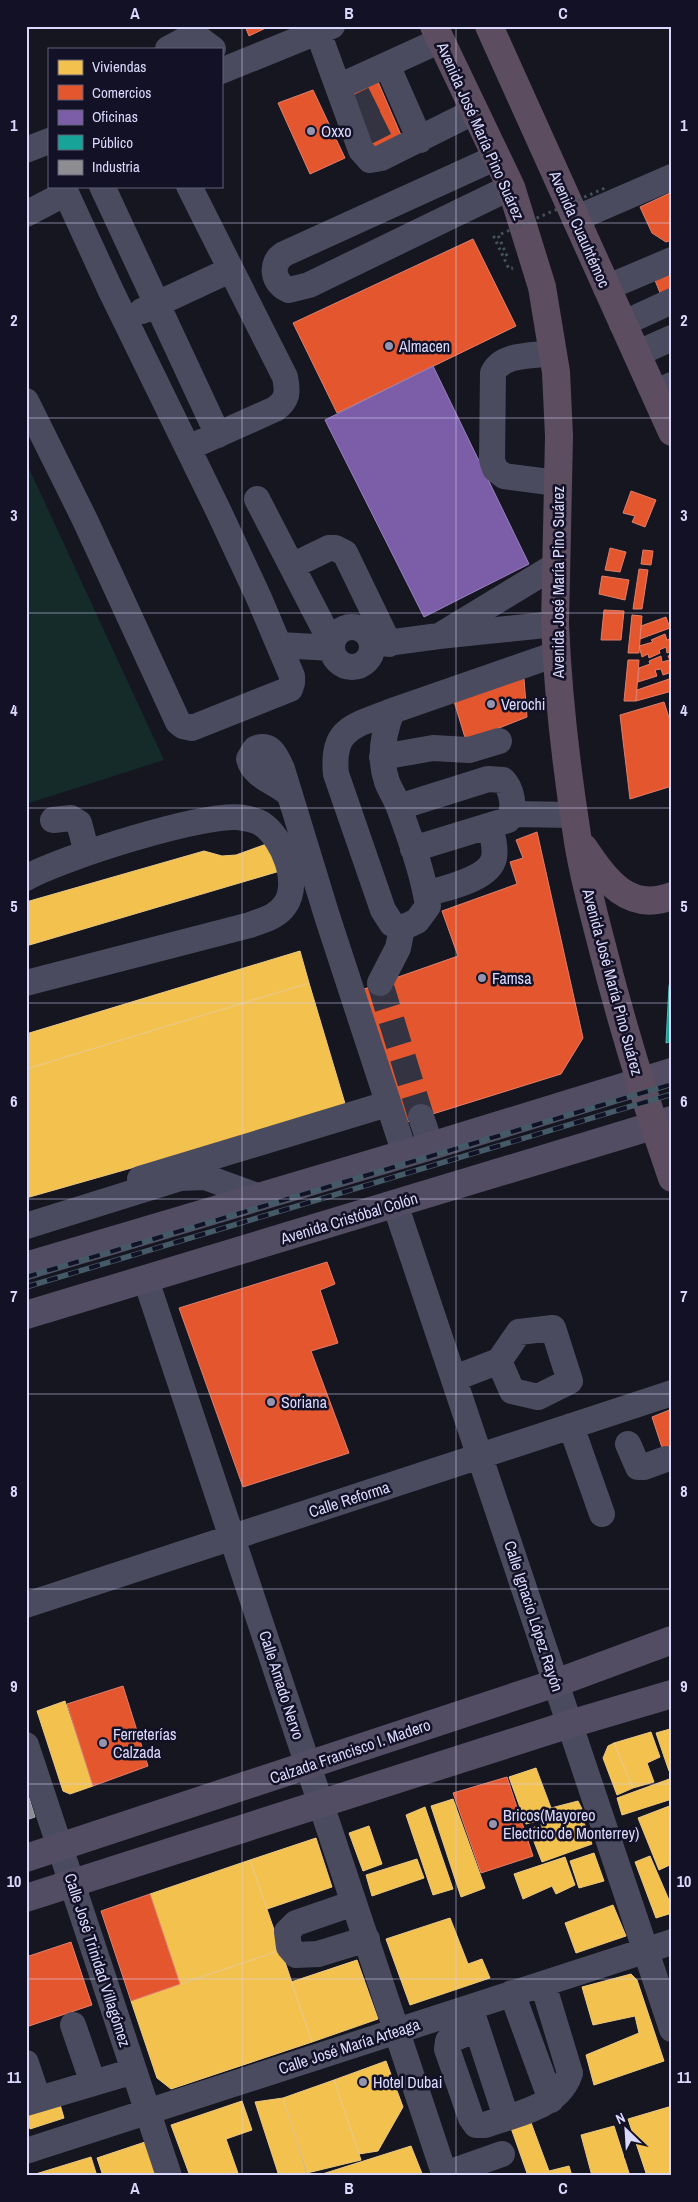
<svg xmlns="http://www.w3.org/2000/svg" width="698" height="2202" font-family="'Archivo Narrow',sans-serif">
<rect width="100%" height="100%" fill="#161620"/>
<path fill="#142b2a" d="M26 462 164 760 26 804Z"/>
<path fill="#f2c14e" stroke="#ebc882" d="M272 842 280 871 26 946V902L204 851 222 856 236 855Z
M300 951 309 983 26 1069V1034Z
M309 983 346 1107 26 1198V1069Z
M65 1701 93 1786 70 1794 63 1791 37 1711Z
M670 1729 672 1770 669 1771 656 1733Z
M651 1732 660 1757 647 1763 654 1782 633 1788 614 1743Z
M614 1743 633 1788 617 1795 603 1758 608 1746Z
M536 1768 551 1808 578 1801 582 1809 526 1824 509 1777Z
M672 1778V1793H670L672 1799 622 1815 617 1798Z
M453 1799 485 1888 461 1897 431 1806Z
M672 1805V1864L659 1870 638 1818Z
M425 1807 453 1889 433 1895 406 1815Z
M580 1812 592 1844 542 1862 529 1829Z
M369 1826 382 1864 363 1871 349 1833Z
M316 1838 332 1887 267 1909 250 1860Z
M594 1853 604 1881 579 1888 570 1861Z
M650 1856 672 1907V1913L656 1918 635 1862Z
M565 1857 575 1885 556 1894 552 1886 523 1899 514 1874Z
M417 1859 424 1878 372 1896 366 1875Z
M250 1860 281 1950 180 1984 150 1894Z
M613 1905 626 1936 576 1953 565 1923Z
M450 1918 468 1964 482 1959 490 1978 410 2005 386 1939Z
M281 1950 312 2042 171 2089 157 2078 131 2001Z
M357 1960 378 2019 312 2042 291 1982Z
M631 1974 637 1980 664 2061 594 2085 586 2055 639 2033 635 2016 593 2025 582 1987Z
M386 2061 403 2107 378 2151 359 2154 334 2080Z
M334 2080 361 2160 307 2173 283 2098Z
M283 2098 307 2176H279L255 2102Z
M59 2101 64 2118 30 2129 26 2112Z
M242 2101 252 2130 226 2139 239 2176H190L171 2125Z
M672 2106V2176H647L628 2119Z
M530 2120 549 2171 569 2166 572 2176H528L511 2128Z
M614 2126 630 2176H592L581 2135Z
M145 2142 157 2176H103L97 2158Z
M411 2146 423 2176H316Z
M91 2157 97 2176H29Z"/>
<path fill="#e4572e" stroke="#e17e6c" d="M245 26H270L249 36Z
M376 77 404 142 372 157 342 92Z
M313 90 345 158 310 174 278 103Z
M672 192V240L666 242 652 233 640 207Z
M473 239 516 326 337 413 293 323Z
M672 270V296L663 300 654 278Z
M631 491 656 500 645 527 632 522 635 516 623 513Z
M610 548 626 552 620 572 605 570Z
M643 550 653 551 651 565 641 564Z
M639 569 648 570 642 609H633Z
M602 576 629 580 625 600 599 594Z
M604 610 624 611 621 640H601Z
M632 615 642 616 639 653H628Z
M666 617 670 628 640 639 641 626Z
M665 634 667 640 672 638V651L667 653 666 647 659 650 660 653 649 658 648 654 642 657 639 646 653 642 651 640Z
M672 655V672L663 675 661 669 655 670 657 676 638 682 639 668 650 664 649 661 661 656 662 662 670 660 668 656Z
M628 660H639L636 701H624Z
M515 671 524 679 527 717 466 741 451 691Z
M672 678V691L636 701 637 690Z
M664 702 672 727V786L630 799 620 715Z
M537 832 583 1038 561 1074 407 1122 364 989 458 956 442 911 517 884 510 862 523 858 516 840Z
M327 1262 335 1284 320 1290 338 1343 311 1351 349 1453 243 1487 179 1308Z
M672 1409V1475H671L652 1417Z
M123 1686 148 1766 93 1786 67 1704Z
M507 1777 533 1856 481 1873 453 1793Z
M150 1894 180 1984 131 2001 101 1911Z
M71 1942 92 2005 29 2026 26 2017V1957Z"/>
<path fill="#7b5ea7" stroke="#9883c0" d="M433 366 529 564 424 617 325 420Z"/>
<path fill="#17a398" stroke="#52b3b6" d="M672 974V1041L666 1043 669 986Z"/>
<path fill="#8d8d92" stroke="#a4a4b2" d="M26 1788 35 1817 26 1820Z"/>
<g fill="none" stroke-linecap="round" stroke-linejoin="round">
<path stroke="#333341" stroke-width="26" stroke-dasharray="26 13" stroke-linecap="butt" d="M351 111 383 95
M362 134 394 118
M380 983 421 1117"/>
<path stroke="#45525c" stroke-width="3" stroke-dasharray="2.5 4" stroke-linecap="butt" d="M507 256 498 235 494 237 509 269 513 268"/>
<path stroke="#4b4b60" stroke-width="26" d="M318 32 338 87 441 40
M168 49 194 35 213 49
M387 65 420 140
M221 71 332 26
M338 87 361 150 370 160 381 158 475 111
M26 150 49 141
M497 157 284 254C269 263 273 284 289 290L309 285 511 187
M102 186 218 435
M26 214 66 193 111 291 219 512 259 598 292 676V683L290 689 192 728 183 726 178 722 85 520 26 401
M575 219 672 177
M606 288 672 260
M142 311 230 270
M622 324 672 301
M553 353C534 356 502 353 493 373L492 460 495 469 504 476 557 483
M636 354 672 338
M654 393 672 385
M188 448 275 409C288 400 288 392 285 377L189 186
M257 499 332 644
M292 566 329 548H335L345 553 389 644
M555 624 439 636 556 565
M332 647a20 20 0 1 1 40 0a20 20 0 1 1-40 0Z
M280 645 332 648
M372 645 439 636
M392 711C383 734 379 759 387 782 391 792 397 800 400 810 411 841 423 873 428 906L417 921 402 928 392 924 383 910 336 774C331 727 355 726 392 711Z
M392 711 556 654
M382 757 433 748 469 750 499 741
M290 795C277 782 254 778 249 759L255 749C271 741 277 758 282 769L327 916 405 1154
M399 807 488 779 503 780C512 789 516 809 508 820L413 849
M513 814 574 815
M53 820 71 818 79 823 87 853
M26 878C58 859 211 810 244 818 249 819 258 821 262 824 283 838 301 883 285 905 277 917 263 920 250 925L26 983
M426 894C445 888 489 880 494 858 496 848 493 837 490 827
M380 983 398 948 402 928
M421 1117 431 1146
M140 1179 387 1104
M395 1204 672 2029
M26 1226 180 1178 205 1177 260 1197
M146 1280 445 2176
M455 1378 499 1361 519 1332 553 1328 570 1381 538 1397 512 1391 499 1361
M571 1426 602 1514
M628 1444 638 1467H644L666 1459
M26 1605 672 1393
M26 1745 169 2176
M354 1903 296 1923 287 1932 289 1947 296 1955 318 1954 367 1939
M512 1993 551 2100
M472 2013 506 2117
M73 2025 93 2083
M477 2029 448 2041 447 2049 471 2118 476 2125H485C515 2114 559 2108 570 2073L543 1984
M26 2063 38 2099
M26 2103 134 2071
M26 2151 672 1942
M445 2174 502 2154"/>
<path stroke="#534d64" stroke-width="28" d="M26 1266 431 1146 672 1072
M26 1315 672 1120
M26 1858 556 1683 672 1640
M26 1898 570 1724 672 1694"/>
<path stroke="#5c4d61" stroke-width="28" d="M434 26 511 187 542 287 556 372 559 436 555 624C558 694 566 765 577 835 582 871 592 907 601 942 621 1022 645 1100 672 1178
M489 26 672 432
M584 848C605 880 629 913 672 896"/>
<g stroke="#445a67" stroke-width="5.5">
<path id="rail" d="M26 1277 672 1084
M26 1287 672 1094"/>
</g>
<use href="#rail" stroke="#131125" stroke-width="4" stroke-dasharray="11" stroke-linecap="butt"/>
<path stroke="#45525c" stroke-width="3" stroke-dasharray="2.5 4" stroke-linecap="butt" d="M501 234 605 188"/>
</g>
<path fill="none" stroke="#dad8fc" stroke-width="1" stroke-opacity="0.55" d="M242 26V2176M456 26V2176M26 223H672M26 418H672M26 613H672M26 808H672M26 1003H672M26 1199H672M26 1394H672M26 1589H672M26 1784H672M26 1979H672"/>
<g fill="#9594af" stroke="#131125" stroke-width="2">
<circle cx="311" cy="131" r="5"/>
<circle cx="389" cy="346" r="5"/>
<circle cx="491" cy="704" r="5"/>
<circle cx="482" cy="978" r="5"/>
<circle cx="271" cy="1402" r="5"/>
<circle cx="103" cy="1743" r="5"/>
<circle cx="493" cy="1824" r="5"/>
<circle cx="363" cy="2082" r="5"/>
</g>
<g text-anchor="middle" stroke-width="5" stroke-linejoin="round" paint-order="stroke">
<g font-size="16" fill="#dad8fc" stroke="#131125" text-anchor="start">
<text x="321" y="137">Oxxo</text>
<text x="399" y="352">Almacen</text>
<text x="501" y="710">Verochi</text>
<text x="492" y="984">Famsa</text>
<text x="281" y="1408">Soriana</text>
<text x="113" y="1740">Ferreterías<tspan x="113" dy="18">Calzada</tspan></text>
<text x="503" y="1821">Bricos(Mayoreo<tspan x="503" dy="18">Electrico de Monterrey)</tspan></text>
<text x="373" y="2088">Hotel Dubai</text>
</g>
<g font-size="16" fill="#dad8fc" stroke="#131125">
<text transform="translate(481 131) rotate(66)" y="6">Avenida José María Pino Suárez</text>
<text transform="translate(580 229) rotate(66)" y="6">Avenida Cuauhtémoc</text>
<text transform="translate(558 582) rotate(-90)" y="6">Avenida José María Pino Suárez</text>
<text transform="translate(613 982) rotate(75)" y="6">Avenida José María Pino Suárez</text>
<text transform="translate(349 1218) rotate(-17)" y="6">Avenida Cristóbal Colón</text>
<text transform="translate(349 1499) rotate(-18)" y="6">Calle Reforma</text>
<text transform="translate(534 1616) rotate(72)" y="6">Calle Ignacio López Rayón</text>
<text transform="translate(282 1685) rotate(72)" y="6">Calle Amado Nervo</text>
<text transform="translate(350 1751) rotate(-19)" y="6">Calzada Francisco I. Madero</text>
<text transform="translate(98 1960) rotate(72)" y="6">Calle José Trinidad Villagómez</text>
<text transform="translate(349 2046) rotate(-18)" y="6">Calle José María Arteaga</text>
</g>
</g>
<rect width="698" height="2202" fill="none" stroke="#131125" stroke-width="55"/>
<rect x="48" y="48" width="175" height="140" fill="#131125" stroke="#63617b"/>
<rect x="58" y="60" width="25" height="15" fill="#f2c14e" stroke="#63617b"/>
<text x="92" y="72" font-size="15" fill="#dad8fc">Viviendas</text>
<rect x="58" y="85" width="25" height="15" fill="#e4572e" stroke="#63617b"/>
<text x="92" y="98" font-size="15" fill="#dad8fc">Comercios</text>
<rect x="58" y="110" width="25" height="15" fill="#7b5ea7" stroke="#63617b"/>
<text x="92" y="122" font-size="15" fill="#dad8fc">Oficinas</text>
<rect x="58" y="135" width="25" height="15" fill="#17a398" stroke="#63617b"/>
<text x="92" y="148" font-size="15" fill="#dad8fc">Público</text>
<rect x="58" y="160" width="25" height="15" fill="#8d8d92" stroke="#63617b"/>
<text x="92" y="172" font-size="15" fill="#dad8fc">Industria</text>
<g transform="translate(626 2130) rotate(335)" stroke="#131125" stroke-width="4" paint-order="stroke">
<path d="M0-4L9 19L0 12L-9 19Z" fill="#dad8fc"/>
<text y="-8" font-size="14" font-weight="bold" text-anchor="middle" fill="#dad8fc">N</text>
</g>
<rect x="28" y="28" width="642" height="2146" fill="none" stroke="#dad8fc" stroke-width="2"/>
<g font-size="16" text-anchor="middle" font-weight="bold" fill="#dad8fc">
<text x="135" y="19">A</text>
<text x="349" y="19">B</text>
<text x="563" y="19">C</text>
<text x="14" y="131">1</text>
<text x="684" y="131">1</text>
<text x="14" y="326">2</text>
<text x="684" y="326">2</text>
<text x="14" y="521">3</text>
<text x="684" y="521">3</text>
<text x="14" y="716">4</text>
<text x="684" y="716">4</text>
<text x="14" y="912">5</text>
<text x="684" y="912">5</text>
<text x="14" y="1107">6</text>
<text x="684" y="1107">6</text>
<text x="14" y="1302">7</text>
<text x="684" y="1302">7</text>
<text x="14" y="1497">8</text>
<text x="684" y="1497">8</text>
<text x="14" y="1692">9</text>
<text x="684" y="1692">9</text>
<text x="14" y="1887">10</text>
<text x="684" y="1887">10</text>
<text x="14" y="2083">11</text>
<text x="684" y="2083">11</text>
<text x="135" y="2194">A</text>
<text x="349" y="2194">B</text>
<text x="563" y="2194">C</text>
</g>
</svg>
